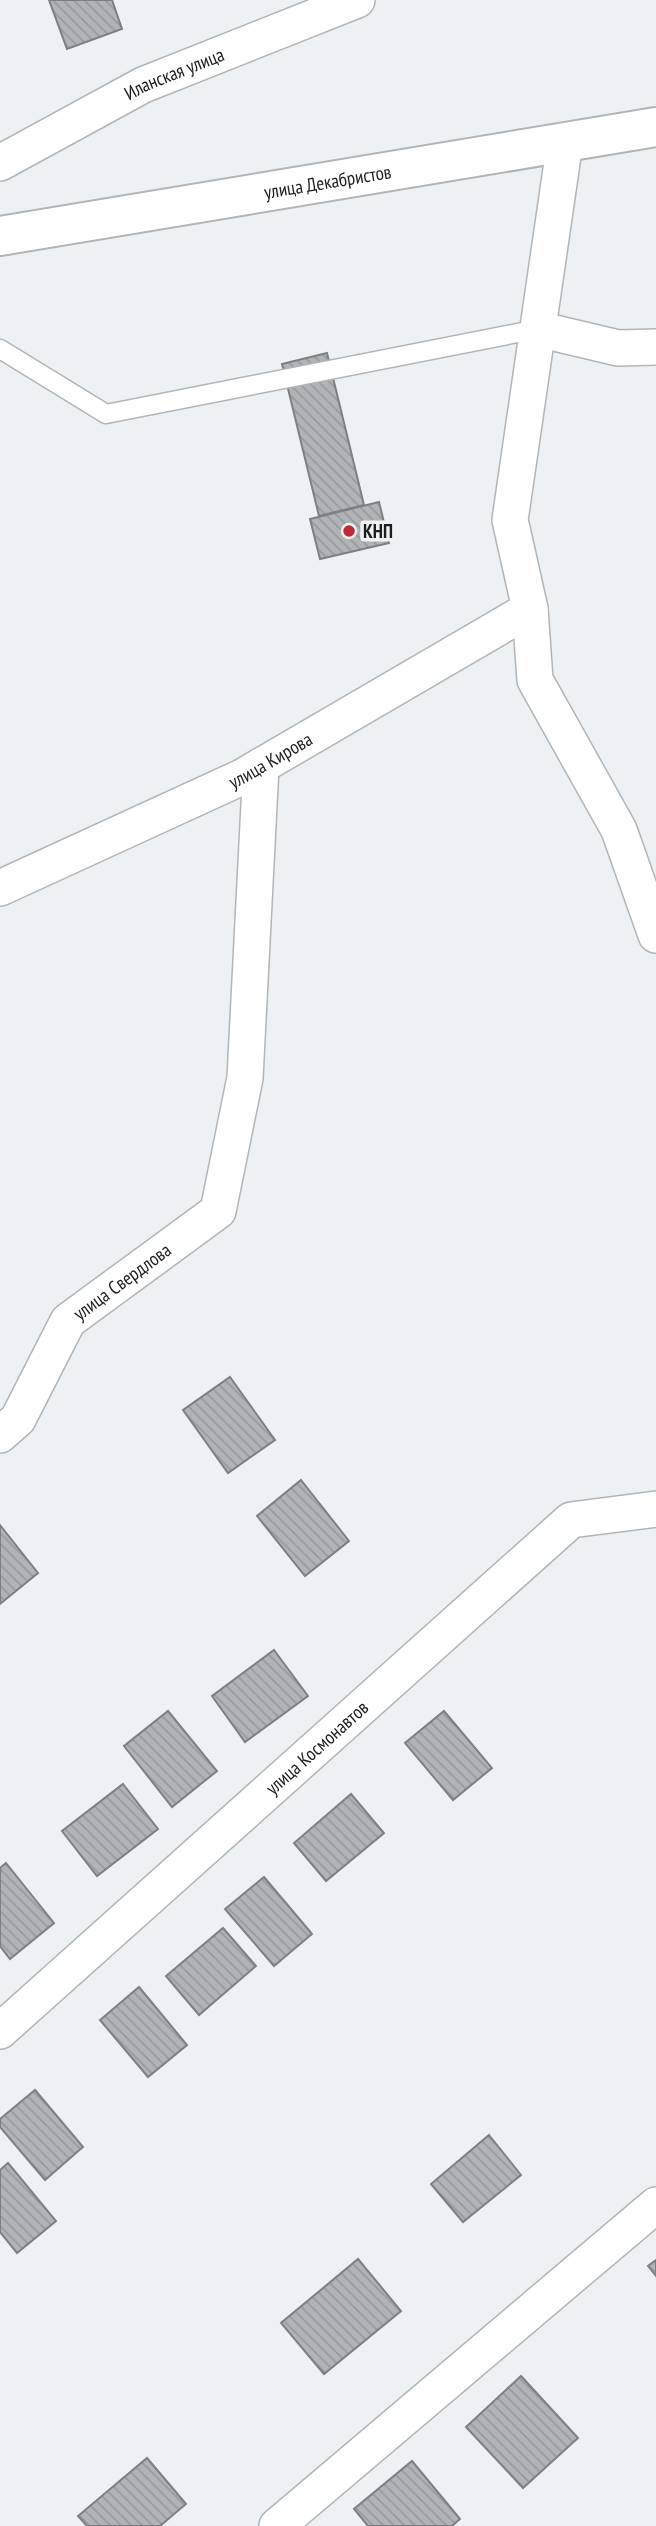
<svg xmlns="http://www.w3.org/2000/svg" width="656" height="2526" font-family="'PT Sans Narrow',sans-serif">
<defs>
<pattern id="building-back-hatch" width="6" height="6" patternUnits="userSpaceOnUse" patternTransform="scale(1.75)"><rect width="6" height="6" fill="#b0b4b6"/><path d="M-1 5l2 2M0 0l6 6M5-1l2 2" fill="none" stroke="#979a9c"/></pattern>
</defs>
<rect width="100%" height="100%" fill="#edf1f3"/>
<path fill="url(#building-back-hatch)" stroke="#7c8082" stroke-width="2" d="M49 0H112L122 29 67 49Z
M327 353 364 505 319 516 282 364Z
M379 502 389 543 320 559 310 519Z
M230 1377 275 1440 228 1473 183 1410Z
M301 1480 349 1541 305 1576 257 1516Z
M0 1525 38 1573 0 1604Z
M274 1650 308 1696 245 1742 212 1696Z
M168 1711 217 1771 172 1807 124 1746Z
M444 1711 492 1768 453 1800 405 1743Z
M123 1784 158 1829 97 1876 62 1831Z
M351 1794 384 1833 326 1881 294 1843Z
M6 1863 54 1923 10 1959 0 1946V1868Z
M264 1877 312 1934 274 1966 225 1909Z
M223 1928 256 1966 199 2015 166 1976Z
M139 1987 187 2045 148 2077 100 2020Z
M35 2090 83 2147 45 2180 0 2127V2119Z
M489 2135 521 2175 463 2222 431 2184Z
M8 2163 56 2221 17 2253 0 2232V2170Z
M358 2259 401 2311 324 2374 281 2323Z
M656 2260V2276L648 2266Z
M521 2376 578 2438 523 2488 466 2427Z
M147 2458 186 2504 160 2526H87L78 2516Z
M412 2461 460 2519 452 2526H368L354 2509Z"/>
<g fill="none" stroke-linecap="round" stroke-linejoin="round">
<g stroke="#b2b5b7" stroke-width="21">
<path id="lane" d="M0 349 106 414 538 329"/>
</g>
<g stroke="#b2b5b7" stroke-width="38">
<g id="street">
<path d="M565 142 510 520 530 609 535 680 619 830 656 935"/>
<path id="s1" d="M0 163 143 85 357 0"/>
<path d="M538 329 618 348 656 347"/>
<path id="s2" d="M0 888 242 777 530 609"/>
<path id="s3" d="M0 1435 18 1419 68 1321 218 1211 245 1078 261 766"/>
<path id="s4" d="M0 2031 571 1520 656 1509"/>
<path d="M277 2526 656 2205"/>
</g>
</g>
<g stroke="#b2b5b7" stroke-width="42">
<g id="primary">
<path id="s5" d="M0 236 656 127"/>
</g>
</g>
<use href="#lane" stroke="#fff" stroke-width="18"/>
<use href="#street" stroke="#fff" stroke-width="35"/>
<use href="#primary" stroke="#fff" stroke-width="38"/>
</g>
<circle fill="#bc2b37" stroke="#edf1f3" stroke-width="2.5" cx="349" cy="531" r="7"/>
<g text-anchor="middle" stroke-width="7" stroke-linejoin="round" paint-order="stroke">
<g font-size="19" fill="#1b1d1e" stroke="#edf1f3">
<text dy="7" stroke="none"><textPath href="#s1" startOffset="196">Иланская улица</textPath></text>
<text dy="7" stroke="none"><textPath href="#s5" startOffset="332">улица Декабристов</textPath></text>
<text dy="7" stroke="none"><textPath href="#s2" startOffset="299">улица Кирова</textPath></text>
<text dy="7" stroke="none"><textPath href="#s3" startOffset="201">улица Свердлова</textPath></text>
<text dy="7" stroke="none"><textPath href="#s4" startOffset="425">улица Космонавтов</textPath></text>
</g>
<g font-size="19" font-weight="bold" fill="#1b1d1e" stroke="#edf1f3" text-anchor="start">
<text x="363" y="538">КНП</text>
</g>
</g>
</svg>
